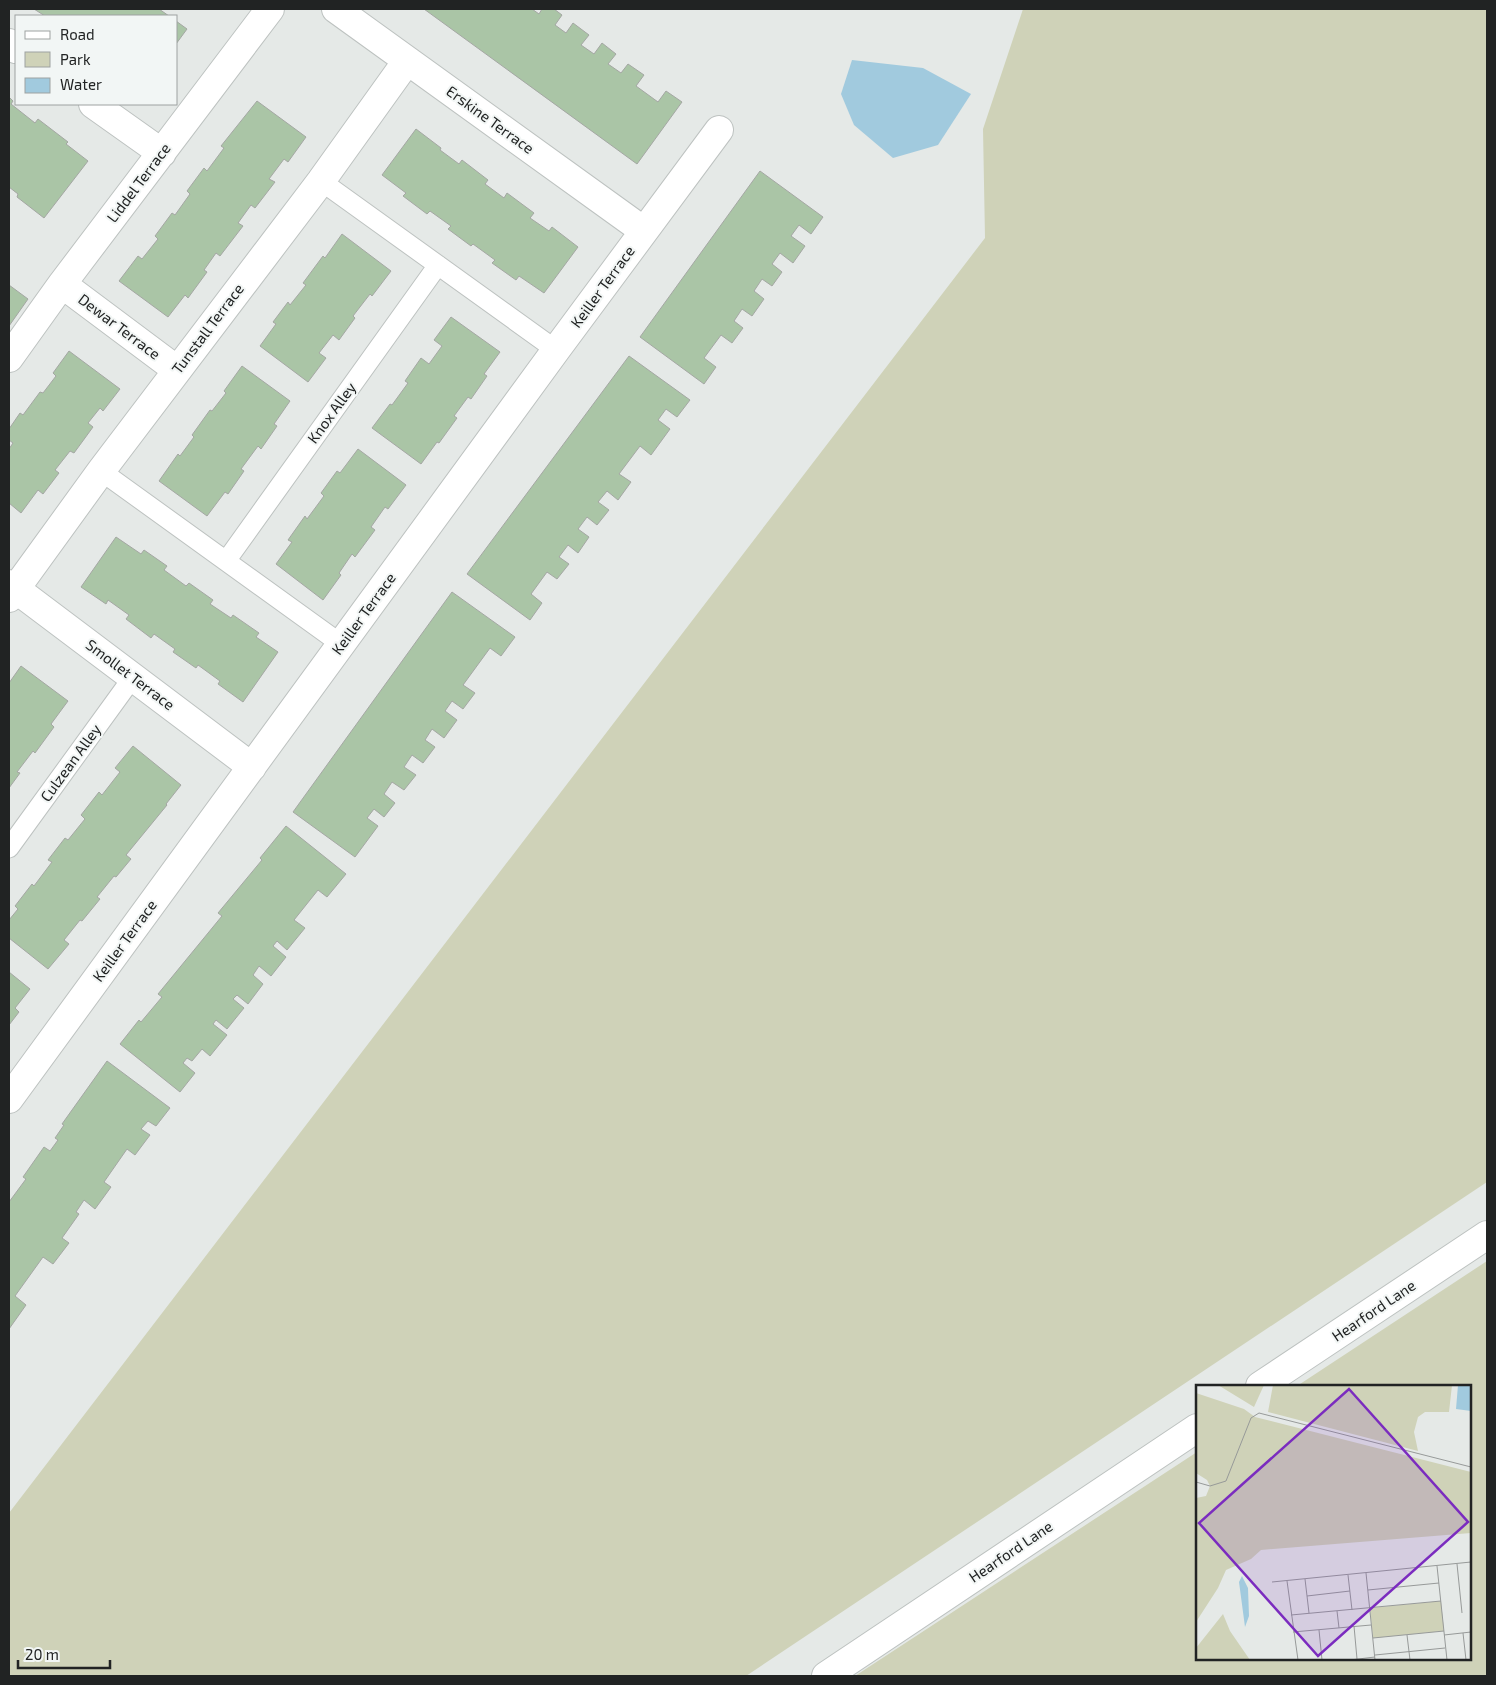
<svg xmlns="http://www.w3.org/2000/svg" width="1496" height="1685" font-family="'Exo 2',sans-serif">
<rect width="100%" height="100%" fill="#e5e9e7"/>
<path fill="#cfd2b8" d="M1023 9H1487V1182L746 1676H9V1513L985 238 983 129Z
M1487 1261V1676H855L1197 1452V1659H1470V1386H1297Z"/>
<path fill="#a1cade" d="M852 60 923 68 971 94 938 145 893 158 854 125 841 94Z"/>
<path fill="#aac5a6" stroke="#a4a7a3" d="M34 9H159L169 16H45Z
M424 9H532L539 14 542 9H554L562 15 555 25 566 33 573 23 589 35 581 45 594 54 602 43 616 54 608 64 621 73 628 64 644 75 636 86 658 102 666 91 682 102 637 164Z
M176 21 187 29 176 44Z
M9 97 13 101 11 104 35 123 38 119 68 142 66 144 88 161 44 218 17 197 18 194 9 187Z
M257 101 306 137 288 162 284 159 269 179 275 182 255 208 251 205 238 223 243 226 220 256 216 253 204 270 207 272 188 298 185 295 168 317 119 281 138 256 142 259 158 239 155 236 172 213 175 215 190 194 187 191 204 168 207 171 224 148 221 146Z
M416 129 441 148 440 150 459 164 462 160 488 180 485 184 504 198 507 193 534 213 530 218 549 231 552 227 578 247 544 293 519 276 516 280 492 263 495 260 473 244 471 246 448 229 451 226 430 211 427 214 403 196 406 193 382 175Z
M760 171 823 217 811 234 799 225 791 236 805 246 793 263 780 253 772 264 782 272 772 286 762 279 754 291 764 299 752 316 742 309 734 321 743 328 732 343 721 335 704 358 716 367 704 384 640 337Z
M342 234 391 271 372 296 370 294 353 316 355 318 339 340 333 335 319 353 326 358 308 382 260 346 276 324 273 322 288 302 290 305 306 285 303 283 323 256 325 258Z
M9 285 28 299 9 326Z
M451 317 500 352 484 374 487 376 471 399 468 397 454 416 457 418 439 443 437 442 421 464 372 428 390 404 392 405 408 383 405 381 421 358 429 364 442 346 434 340Z
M69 351 120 389 103 411 100 408 88 423 93 427 74 453 70 451 55 470 59 473 43 494 38 490 21 513 9 503V449L13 443 9 440V429L20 413 23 415 40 392 43 393 56 376 53 373Z
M629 356 690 400 677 417 666 409 658 420 670 429 651 455 640 446 619 474 631 482 618 500 607 491 598 502 609 510 597 525 587 517 578 529 589 537 578 553 568 545 559 557 569 564 557 579 547 572 531 594 542 603 530 620 467 574Z
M242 366 290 401 274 424 277 426 261 449 258 446 241 469 244 471 228 494 225 492 207 516 159 481 178 454 180 456 194 437 192 435 210 410 212 411 226 393 224 391Z
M358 449 406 485 388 509 385 507 371 527 375 530 355 557 352 554 339 573 341 575 323 600 276 564 292 542 288 540 305 516 307 519 324 496 321 493 337 471 340 473Z
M116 537 141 554 144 550 167 566 164 570 186 586 189 583 213 600 210 604 231 618 233 615 259 633 256 637 278 652 243 702 218 684 220 681 198 665 196 668 173 652 175 649 154 634 151 638 126 619 129 615 108 600 106 604 81 587Z
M452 592 515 637 501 656 490 648 463 685 475 693 463 709 452 701 445 711 457 720 444 738 432 729 425 740 435 747 423 763 412 755 404 767 416 775 404 790 392 782 384 794 395 803 384 817 374 809 367 818 378 826 355 857 293 812Z
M21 666 68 701 51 724 54 727 35 753 33 751 17 772 20 773 9 788V683Z
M133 746 181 785 166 804 167 805 126 855 131 859 116 877 114 876 97 897 100 899 82 921 80 920 64 940 69 944 48 969 9 938V920L18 909 15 906 32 884 34 886 52 862 48 860 65 838 68 840 85 819 81 815 99 792 102 795 120 772 115 768Z
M286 826 346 874 327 897 318 890 294 920 305 928 287 950 277 941 273 946 286 957 271 976 259 966 253 975 263 984 248 1004 237 995 233 999 244 1008 227 1029 216 1020 213 1024 227 1035 210 1056 202 1049 192 1061 187 1058 183 1063 195 1073 180 1092 120 1044 139 1020 141 1022 162 997 158 994 222 916 218 913 262 860 260 858Z
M9 972 30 989 15 1008 19 1012 9 1025Z
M107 1061 170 1108 156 1126 148 1121 141 1129 150 1135 135 1155 127 1149 104 1182 111 1187 95 1209 84 1200 76 1212 79 1214 62 1238 69 1243 53 1264 43 1257 15 1296 26 1305 9 1329V1202L26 1179 23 1177 44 1147 50 1151 58 1140 55 1138 64 1125 62 1124Z"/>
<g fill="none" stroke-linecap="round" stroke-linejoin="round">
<g stroke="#bdc2c0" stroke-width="21">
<path id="lane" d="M321 181 556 350
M101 471 341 644
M226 561 438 265
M9 848 133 677"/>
</g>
<g stroke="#bdc2c0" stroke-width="30">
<path id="street" d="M336 9 644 231
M9 43 16 49
M93 104 162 153
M62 284 177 370
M9 358 62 284 270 9
M9 584 252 767
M9 598 101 471 321 181 407 61
M9 1099 556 350 719 130
M1260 1386 1487 1235
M826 1676 1197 1428"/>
</g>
<use href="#lane" stroke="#fff" stroke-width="19"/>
<use href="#street" stroke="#fff" stroke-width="28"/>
</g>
<g text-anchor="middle" stroke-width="4" stroke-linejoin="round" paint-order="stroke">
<g font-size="15" fill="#212323" stroke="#f2f6f5">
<text transform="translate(490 120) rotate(36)" y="5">Erskine Terrace</text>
<text transform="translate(139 183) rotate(-53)" y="5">Liddel Terrace</text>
<text transform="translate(603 287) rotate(-54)" y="5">Keiller Terrace</text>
<text transform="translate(119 327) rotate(37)" y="5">Dewar Terrace</text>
<text transform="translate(208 329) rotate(-53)" y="5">Tunstall Terrace</text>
<text transform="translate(332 413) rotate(-54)" y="5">Knox Alley</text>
<text transform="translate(364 614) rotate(-54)" y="5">Keiller Terrace</text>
<text transform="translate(130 675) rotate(37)" y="5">Smollet Terrace</text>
<text transform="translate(71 763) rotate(-54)" y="5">Culzean Alley</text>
<text transform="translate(125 941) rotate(-54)" y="5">Keiller Terrace</text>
<text transform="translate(1374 1311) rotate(-34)" y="5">Hearford Lane</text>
<text transform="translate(1011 1552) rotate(-34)" y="5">Hearford Lane</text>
</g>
</g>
<g transform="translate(1196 1385)">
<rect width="275" height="275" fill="#e5e9e7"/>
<path d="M22 0H68L58 22ZM77 0H256L253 27H229L222 32 218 47 222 66 72 27ZM0 8 48 24 59 32 275 87V148L65 165 55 174 30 185 22 203 0 237V113L10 111 14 101 11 95 0 88ZM245 216 248 246 177 253 174 223ZM27 229 34 246 54 275H0V263Z" fill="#cfd2b8"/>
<path d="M262 0H275V26L260 24ZM46 191 52 203 53 231 49 242 43 197Z" fill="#a1cade"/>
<path fill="none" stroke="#979a99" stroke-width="1" d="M0 97 14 101 30 96 55 33 63 28 275 82M261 179 266 228M241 181 251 275M170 188 179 275M152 190 156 225M109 194 113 228M91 196 102 275M76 197 275 177M172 205 243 198M111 211 154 206M141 226 143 243M95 230 245 216M158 241 161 274M123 245 126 275M97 247 175 240M267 248 270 275M211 250 214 275M248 250 275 247M177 253 248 246M179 270 249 263M154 275 179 272"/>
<path fill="#7b2cbf" fill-opacity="0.15" stroke="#7b2cbf" stroke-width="2.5" d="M153 4 272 137 122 271 3 138Z"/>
<rect width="275" height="275" fill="none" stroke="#212323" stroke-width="2.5"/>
</g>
<rect width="1496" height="1685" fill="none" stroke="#212323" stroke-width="20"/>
<rect x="15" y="15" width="162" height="90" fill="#f2f6f5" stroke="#9ea2a1"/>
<rect x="25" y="31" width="25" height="8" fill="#ffffff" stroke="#9ea2a1"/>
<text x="60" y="40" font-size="15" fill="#212323">Road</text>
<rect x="25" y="52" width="25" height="15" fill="#cfd2b8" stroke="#9ea2a1"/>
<text x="60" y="65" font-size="15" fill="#212323">Park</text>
<rect x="25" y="78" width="25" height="15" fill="#a1cade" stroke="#9ea2a1"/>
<text x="60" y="90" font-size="15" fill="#212323">Water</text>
<path d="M18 1660v8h92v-8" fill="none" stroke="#212323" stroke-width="2.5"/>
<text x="25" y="1660" font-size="15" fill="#212323" stroke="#f2f6f5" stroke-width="4" paint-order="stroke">20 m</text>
</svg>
